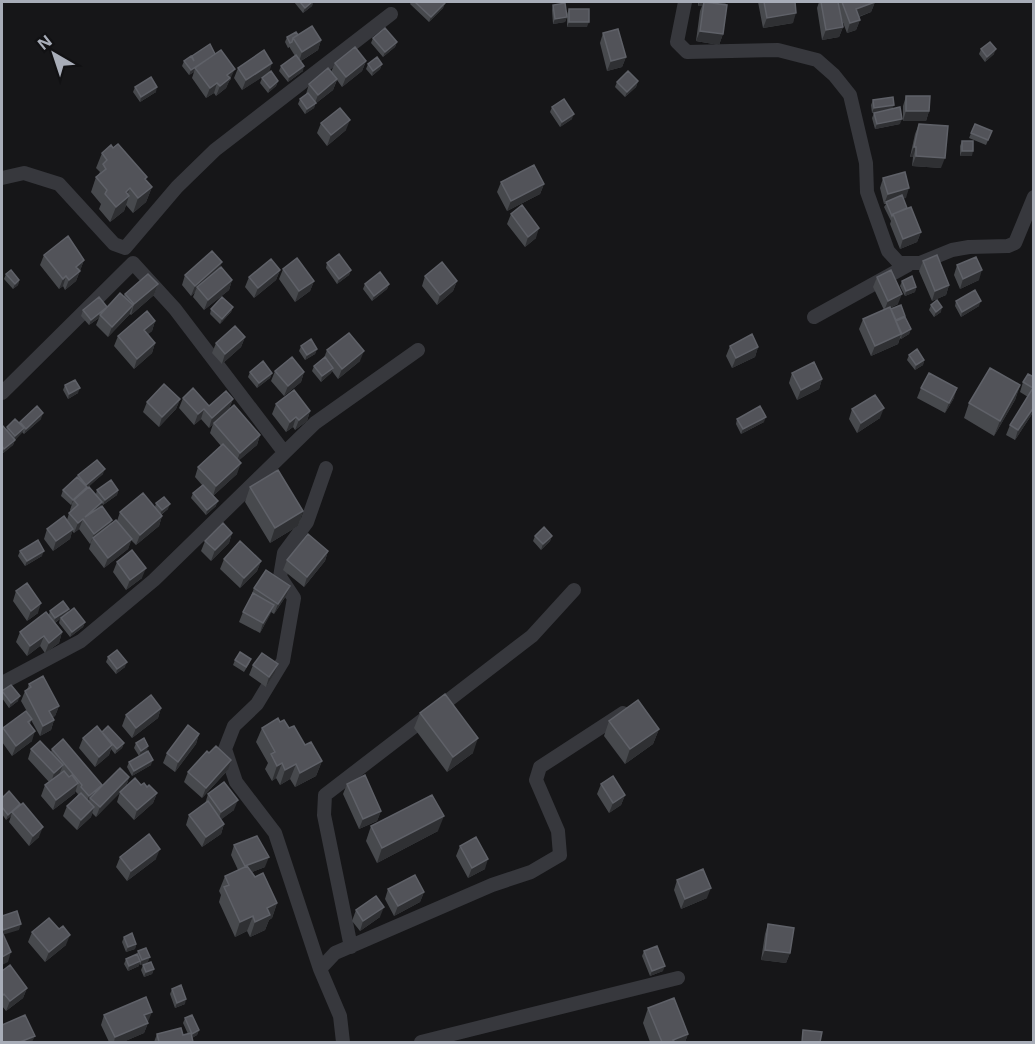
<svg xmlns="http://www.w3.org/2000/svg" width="1035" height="1044" font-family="'Noto Sans',sans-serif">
<rect width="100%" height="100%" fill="#161618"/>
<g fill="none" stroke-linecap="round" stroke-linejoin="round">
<path stroke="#37383d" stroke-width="14" d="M685 2 677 42 687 52 778 50 817 60 834 75 850 95 866 163 867 192 888 251 899 263H920L952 250 969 247 1008 246 1015 243 1034 197
M2 178 24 173 59 184 114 244 125 248 177 187 215 150 391 14
M814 317 908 265
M2 393 133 263 175 309 284 452
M2 683 81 641 154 580 315 423 418 350
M351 947 324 815 325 795 532 636 574 590
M320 969 275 833 236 782 225 749 234 726 257 704 283 661 294 598 280 577 284 553 307 522 326 468
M343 1042 340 1016 320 969 335 953 492 885 531 872 560 855 558 831 536 780 540 767 623 713
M421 1042 678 978"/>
</g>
<path fill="#47494d" d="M294 2H313L312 6 303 13Z
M411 2H443L445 3 443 8 429 22 410 4Z
M698 2H726L725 4 723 34 719 45 696 41 700 11 702 6H698Z
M758 2H795L793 23 763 28Z
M819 2H875L871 12 859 17 860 20 856 30 847 33 842 20 843 27 839 37 822 40 817 8Z
M553 5 567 17 565 22 553 24 552 10Z
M569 9 587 27H567V14Z
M603 33 626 57 622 67 607 71 600 43Z
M298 35 321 40 318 50 301 61 303 71 288 82 279 71 281 66 295 56 290 48V47L288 48 285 42 287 37Z
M373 38 397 42 395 47 383 57 371 43Z
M981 49 994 54 985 62 979 54Z
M192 56 231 79 229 81 226 88 216 96 214 93 206 98 192 78 194 72 189 75 182 66 184 61 192 57Z
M366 61 362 71 342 87 337 80 333 90 315 104 314 108 305 114 298 104 300 99 306 94 309 84 331 72 335 63Z
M368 64H382L380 69 372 76 366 69Z
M238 68 269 73 278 81 276 86 268 93 260 83 262 78 268 73 242 90 234 78Z
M638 81 636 87 625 97 615 87 617 82Z
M135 87 156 92 140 102 133 92Z
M906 96 929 111 926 121H903V106Z
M873 100 893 109 900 124 875 129 872 118 874 113H875H872L871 105Z
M552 107 572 119 560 127 550 112Z
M321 123 346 130 327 146 317 133Z
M919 124 941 168 912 166 913 157H910L915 134Z
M975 124 992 131 986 145 969 138Z
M962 141 972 156H960V146Z
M102 153 146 180 152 187 146 202 133 213 126 205 124 211 110 222 99 209 101 204 91 192 96 177 98 175 100 172 96 168Z
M883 178 906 198H903L907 208 921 232 917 242 900 249 890 224 891 221 884 207 886 204H884L880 188Z
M501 182 544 184 540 194 507 211 497 192Z
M511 214 536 238 525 247 507 224Z
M44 255 84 260 76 281 65 290 63 286 59 289 40 265Z
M923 261 949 285 946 295 932 301 919 271Z
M327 263 351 270 349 275 337 284 326 268Z
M957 265 979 280 960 289 954 275Z
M219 269 232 280 229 290 204 310 193 297 195 292 191 296 182 285 185 275Z
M283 269 314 281 310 291 295 302 279 279Z
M280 270 276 280 254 298 245 287 249 277Z
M6 274 19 280 18 285 13 289 4 279Z
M425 276 457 281 453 291 437 305 422 286Z
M877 277 898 304 890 308 905 316V317L911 329 909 334 901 339 900 338 898 344 871 356 859 329 863 319 884 310 873 287Z
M902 281 916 287 915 292 905 296 900 286Z
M158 284 154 295 131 315 130 314 108 337 96 325 99 318 89 325 81 316 83 310 107 307 124 296 125 294Z
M365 284H389L387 289 372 301 363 289Z
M956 301 979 306 961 317 955 306Z
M931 305 941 312 934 317 929 310Z
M233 307 231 312 220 324 210 314 211 309Z
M155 321 152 331 148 334 155 343 152 353 134 369 114 346 118 336Z
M245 337 241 347 222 364 212 353 216 343Z
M301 346 317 349 315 354 305 360 299 351Z
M730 346 758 347 755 357 732 368 726 356Z
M327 350 360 361 338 379 332 371 331 373 321 382 312 371 314 366 324 358Z
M909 355 924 360 923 365 915 370 907 360Z
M275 371 304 372 301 382 284 396 271 381Z
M250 372 272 373 270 378 257 388 248 377Z
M792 373 822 379 819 389 797 400 789 383Z
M1034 377V411L1015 440 1006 435 1010 425 1028 397 1020 392 1023 382Z
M65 385 78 393 68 399 63 390Z
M1020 385 1015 400 994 436 964 418 969 403Z
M921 388 954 398 945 413 917 398Z
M183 398 209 406 233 399 229 409 260 435 257 445 238 461 237 474 213 496 216 506 206 515 191 498 193 493 202 485 195 477 198 467 221 446 210 433 213 424 209 428 201 419 194 425 179 408Z
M180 399 176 409 159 427 143 412 147 402Z
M276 404 310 411 307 421 295 430 293 427 286 432 272 414Z
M852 409 880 418 857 433 849 419Z
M41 419 24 434 22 432 15 440 13 445 2 454V425L6 430 7 427 19 423 20 422Z
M737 419 764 422 741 434 736 424Z
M103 474 86 488 96 494 97 490H118L117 495 103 505 102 503 100 507 111 525 117 521 120 512 155 507 156 503 168 509 161 515 162 516 159 526 136 545 131 540 128 549 104 568 89 549 91 543 90 544 79 529 74 533 72 531 70 539 53 551 44 539 47 529 67 520 69 513 71 512 70 510 72 504 71 505 61 496 63 490 77 478 78 475Z
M250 487 303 511 298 526 270 543 245 502Z
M232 533 229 543 211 561 201 551 205 541Z
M535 536H552L550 541 541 550 533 541Z
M20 551 42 556 25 566 18 556Z
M328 551 325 561 304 587 283 570 287 560Z
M224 559 261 561 257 571 240 588 220 569Z
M117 562 142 578 126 590 113 572Z
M254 588 286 596 274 614 271 612 260 633 239 622 243 612 250 599Z
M16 591 38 613 27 621 13 601Z
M50 611 68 612 85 622 83 627 70 637 59 623 60 619 55 623 62 632 59 643 45 653 40 646 27 656 16 642 20 632 49 614Z
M108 657 125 667 116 674 106 662Z
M251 659 249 664 244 672 233 665 235 660Z
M253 665 274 674 266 687 249 675Z
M29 684 59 706 55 716 53 717 54 720 51 730 40 736 31 720 30 724 32 741 12 756 2 742V731L3 728 29 715 21 701 25 691 27 690Z
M2 691 18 701 9 708 2 698Z
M161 708 158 718 132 738 122 726 126 715Z
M420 713 473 753 447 772 414 728Z
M609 721 659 729 653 744 625 764 604 736Z
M280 722 289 728 305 745 322 761 316 776 295 787 290 779 280 785 276 778 272 781 265 769 268 763 256 742 262 728Z
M102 732 124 743 122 748 115 754 111 749 109 755 95 767 79 748 83 738Z
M199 734 196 744 175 772 163 763 167 753Z
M136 743 147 751 139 756 134 748Z
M31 749 51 752 52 749 101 787 129 777 126 787 141 785 147 787 157 793 153 803 134 820 117 802 120 792 96 817 92 813 91 817 77 830 63 816 67 806 77 796 78 794 75 791V793L53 810 41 796 45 785 49 782 28 759Z
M129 762 151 765 132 776 127 767Z
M228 770 202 798 184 782 188 772Z
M347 784 381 811 377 821 359 829 343 794Z
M601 784 625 795 621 805 609 813 597 794Z
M208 794 234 810 221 819 224 824 221 834 202 847 186 825 189 815 205 804Z
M2 798 39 837 29 846 9 822 11 816 6 820 2 814Z
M371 826 438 831 377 863 366 841Z
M234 845 265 867 252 872 277 903 272 918 269 920 265 930 250 937 247 931 235 937 219 902 221 895 219 891 225 876 238 870 231 855Z
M460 846 485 869 468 878 456 856Z
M120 857 156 859 127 881 116 867Z
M677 880 707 898 681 909 674 890Z
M388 889 424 892 420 902 394 916 385 899Z
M356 910 380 917 360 931 352 921Z
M768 924 790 953 786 963 761 960 765 934Z
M32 932 66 945 45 962 28 942Z
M124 937 136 944 135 949 126 952 122 942Z
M138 951 148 962 140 965 139 963V966L128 971 124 964 126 959 137 954Z
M644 951 663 971 650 976 642 956Z
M143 965 154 969 152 974 144 977 141 970Z
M2 971 27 988 23 998 6 1011 2 1006Z
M172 989 185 1004 175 1008 170 994Z
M648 1008 688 1034 685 1042H650L643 1023Z
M104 1015 148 1022H147L148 1023 144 1033 123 1042H109L101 1025Z
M185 1018 199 1030 197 1035 192 1038 193 1042H154L157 1034 183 1035 188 1034 183 1023Z"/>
<path fill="#2f3033" d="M312 2H313L312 6 303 13 305 8Z
M699 2H704L702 6H698Z
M704 2H726L724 7Z
M875 2 871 12 852 19 856 9Z
M445 3 443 8 429 22 431 17Z
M796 13 793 23 763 28 767 18Z
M567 17 565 22 553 24 555 19Z
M860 20 856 30 847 33 850 23Z
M569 22H589L587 27H567Z
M843 27 839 37 822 40 826 30Z
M700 31 723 34 719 45 696 41Z
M321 40 318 50 299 62 302 52Z
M397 42 395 47 383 57 385 52Z
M996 49 994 54 985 62 987 57Z
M216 55 195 68 194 72 189 75 191 70Z
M626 57 622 67 607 71 611 61Z
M366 61 362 71 342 87 346 77Z
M272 63 269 73 242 90 246 80Z
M382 64 380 69 372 76 373 71Z
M304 66 303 71 288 82 289 77Z
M235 69 226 88 216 96 220 86 227 75Z
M337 79 333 90 315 104 314 108 305 114 307 109 315 103 318 95Z
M278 81 276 86 268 93 270 88Z
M638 81 636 87 625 97 627 92Z
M217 83 214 93 206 98 210 88Z
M157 87 156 92 140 102 141 97Z
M894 105 892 110 872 113 874 108Z
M906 111H929L926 121H903Z
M574 114 572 119 560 127 562 122Z
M902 119 900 124 875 129 877 124Z
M350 120 346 130 327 146 331 135Z
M914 147H916L913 157H910Z
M962 151H973L972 156H960Z
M916 156 945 158 941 168 912 166Z
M544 184 540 194 507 211 511 201Z
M152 187 146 202 133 213 138 198Z
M130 188 126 198 129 196 124 211 110 222 116 207 126 192Z
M909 188 906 198 887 203 886 202 884 204 888 194Z
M539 228 536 238 525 247 528 237Z
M921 232 917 242 900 249 903 239Z
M84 260 80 271 73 277 76 267Z
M222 262 218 272 197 287 195 292 191 296 195 286Z
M280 270 276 280 254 298 258 288Z
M351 270 349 275 337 284 339 279Z
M982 270 979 280 960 289 963 279Z
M80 271 76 281 65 290 69 280Z
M66 276 63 286 59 289 63 279Z
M19 280 18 285 13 289 15 284Z
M232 280 229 290 204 310 208 300Z
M314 281 310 291 295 302 299 291Z
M457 281 453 291 437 305 440 295Z
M158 284 154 295 131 315 134 304Z
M389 284 387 289 372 301 374 296Z
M949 285 946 295 932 301 935 291Z
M916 287 915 292 905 296 906 291Z
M902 294 898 304 884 311 888 301Z
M981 301 979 306 961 317 962 312Z
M133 305 129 315 108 337 112 327Z
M107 307 100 315 99 318 89 325 91 320Z
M233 307 231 312 220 324 222 319Z
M942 307 941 312 934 317 936 312Z
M155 321 152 331 141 340 144 330Z
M911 329 909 334 901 339 902 334Z
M901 334 898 344 871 356 875 346Z
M245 337 241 347 222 364 225 354Z
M155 343 152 353 134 369 137 359Z
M758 347 755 357 732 368 736 358Z
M317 349 315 354 305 360 307 355Z
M364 351 360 361 338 379 342 369Z
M924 360 923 365 915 370 916 365Z
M333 368 331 373 321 382 322 376Z
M304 372 301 382 284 396 288 386Z
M272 373 270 378 257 388 259 383Z
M822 379 819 389 797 400 801 390Z
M1020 385 1015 400 994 436 1000 421Z
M80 388 78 393 68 399 69 394Z
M957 388 954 398 945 413 949 403Z
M180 399 176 409 159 427 162 417Z
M233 399 229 409 209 428 212 418Z
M1034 407V411L1015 440 1018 430Z
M884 408 880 418 857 433 861 423Z
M204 409 201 419 194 425 198 414Z
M310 411 307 421 295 430 299 420Z
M43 413 41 419 24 434 26 429Z
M296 417 293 427 286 432 290 422Z
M766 417 764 422 741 434 743 429Z
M24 428 22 433 14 441 15 436Z
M260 435 257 445 236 463 240 453Z
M15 440 13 445 2 454 4 449Z
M241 463 237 474 213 496 216 486Z
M105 469 103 474 74 500 71 505 73 500 85 488 86 485Z
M118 490 117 495 103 505 105 500Z
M218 501 216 506 206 515 207 510Z
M102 502 99 512 85 517Z
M170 504 168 509 160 515 162 510Z
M303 511 298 526 270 543 275 528Z
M162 516 159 526 136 545 140 535Z
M83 519 79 529 74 533 78 523Z
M112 520 108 530 93 538 90 544 94 534Z
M73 529 70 539 53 551 56 541Z
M232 533 229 543 211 561 215 550Z
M552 536 550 541 541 550 543 544Z
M132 539 128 549 104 568 108 558Z
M44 551 42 556 25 566 27 561Z
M328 551 325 561 304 587 307 577Z
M261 561 257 571 240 588 244 578Z
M146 568 142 578 126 590 130 580Z
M290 586 286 596 274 614 278 604Z
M41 603 38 613 27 621 31 611Z
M274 605 270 615 260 633 263 623Z
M69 609 67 614 54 623 55 618Z
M85 622 83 627 70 637 72 632Z
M62 632 59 643 45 653 49 643Z
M44 636 40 646 27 656 30 646Z
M127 662 125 667 116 674 117 669Z
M278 664 274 674 266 687 269 677Z
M20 696 18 701 9 708 11 703Z
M59 706 55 716 46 721 49 711Z
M161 708 158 718 132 738 136 728Z
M54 720 51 730 40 736 43 726Z
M659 729 653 744 625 764 630 749Z
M35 731 32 741 12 756 16 746Z
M199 734 196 744 175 772 178 762Z
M478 738 473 753 447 772 453 757Z
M124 743 122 748 115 754 117 749Z
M112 745 109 755 95 767 99 757Z
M148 746 147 751 139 756 141 751Z
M153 760 151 765 132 776 134 771Z
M231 760 228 770 202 798 206 788Z
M322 761 316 776 295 787 300 773Z
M282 763 276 778 272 781 277 766Z
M296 764 290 779 280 785 285 770Z
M63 765 59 775 51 783 54 773Z
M129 777 126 787 96 817 100 807Z
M78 783 75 793 53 810 56 800Z
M102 785 98 795 90 798 88 803 85 806 89 796Z
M157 793 153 803 134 820 137 810Z
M625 795 621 805 609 813 613 803Z
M238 800 234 810 218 822 221 812Z
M20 804 12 812 11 816 6 820 8 815Z
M94 807 91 817 77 830 81 820Z
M381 811 377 821 359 829 363 819Z
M444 816 438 831 377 863 382 848Z
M224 824 221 834 202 847 206 837Z
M43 827 39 837 29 846 33 836Z
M160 849 156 859 127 881 131 871Z
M269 857 265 867 241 876 245 866Z
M488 859 485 869 468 878 472 868Z
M711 888 707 898 681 909 685 899Z
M424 892 420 902 394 916 398 906Z
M277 903 272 918 269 920 265 930 250 937 255 922 267 908Z
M384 907 380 917 360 931 363 921Z
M253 916 247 931 235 937 240 922Z
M21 924 19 930 2 935 3 930Z
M70 935 66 945 45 962 49 952Z
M136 944 135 949 126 952 128 947Z
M765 950 790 953 786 963 761 960Z
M11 952 8 962 2 965V957Z
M150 957 148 962 140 965 142 960Z
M140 961 139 966 128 971 129 966Z
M665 966 663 971 650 976 652 971Z
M154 969 152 974 144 977 146 972Z
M27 988 23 998 6 1011 10 1001Z
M186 999 185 1004 175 1008 177 1003Z
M152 1012 148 1022 140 1025 144 1015Z
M148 1023 144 1033 123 1042H114L115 1037Z
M199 1030 197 1035 190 1039 192 1034Z
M688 1034 685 1042H672L673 1040Z
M35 1036 32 1042H20Z"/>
<path fill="#525359" stroke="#5f6168" stroke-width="1.5" d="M300 2H312L305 8Z
M415 2H443L445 3 431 17Z
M704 2 727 5 723 34 700 31Z
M764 2H795L796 13 767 18Z
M821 2H838L843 27 826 30Z
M842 2H875L856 9 860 20 850 23Z
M565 3 567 17 555 19 553 5Z
M569 9H589V22H569Z
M312 26 321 40 302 52 293 38Z
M385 28 397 42 385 52 373 38Z
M618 29 626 57 611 61 603 33Z
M296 32 298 35 293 38 292 42 290 43 287 37Z
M990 42 996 49 987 57 981 49Z
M210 44 215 54 191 70 184 61 191 56 194 61 192 56Z
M355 47 366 61 346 77 335 63Z
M221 50 235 69 227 75 230 78 220 86 217 83 210 88 195 68Z
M264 50 272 63 246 80 238 68Z
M296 55 304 66 289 77 281 66Z
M377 57 382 64 373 71 368 64Z
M328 68 337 79 318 95 309 84Z
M271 71 278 81 270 88 262 78Z
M628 71 638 81 627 92 617 82Z
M151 77 157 87 141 97 135 87Z
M308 93 316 103 307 109 300 99Z
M906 96H930L929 111H906Z
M893 97 894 105 874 108 873 100Z
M564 99 574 114 562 122 552 107Z
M900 107 902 119 877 124 874 113Z
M340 108 350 120 331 135 321 123Z
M919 124 948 126 945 158 916 156V147H914Z
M975 124 992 131 988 140 971 133Z
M962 141H973V151H962Z
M118 144 147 177 145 179 152 187 138 198 130 188 126 192 129 196 116 207 105 194 107 190 96 177 106 169 103 164 107 160 102 153 111 145 113 148Z
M534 165 544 184 511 201 501 182Z
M905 172 909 188 888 194 883 178Z
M902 195 907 208 893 214 892 216 886 202Z
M522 205 539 228 528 237 511 214Z
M911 207 921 232 903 239 893 214Z
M68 236 84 260 76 267 80 271 69 280 66 276 63 279 44 255Z
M212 251 222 262 195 286 185 275Z
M339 254 351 270 339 279 327 263Z
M937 255 949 285 935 291 923 261Z
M976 257 982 270 963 279 957 265Z
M297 258 314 281 299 291 283 269Z
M271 259 280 270 258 288 249 277Z
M442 262 457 281 440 295 425 276Z
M221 267 232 280 208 300 197 287Z
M11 270 19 280 15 284 6 274Z
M891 270 902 294 888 301 877 277Z
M380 272 389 284 374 296 365 284Z
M148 274 158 284 134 304 125 294Z
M912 276 916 287 906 291 902 281Z
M975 290 981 301 962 312 956 301Z
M120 293 133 305 112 327 100 315Z
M99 297 107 307 91 320 83 310Z
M222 297 233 307 222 319 211 309Z
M937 300 942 307 936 312 931 305Z
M901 305 905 316 896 320 891 309Z
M890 307 901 334 875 346 863 319Z
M147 311 155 321 144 330 155 343 137 359 118 336Z
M905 317 911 329 902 334 896 321Z
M235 326 245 337 225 354 216 343Z
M349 333 364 351 342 369 327 350Z
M752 334 758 347 736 358 730 346Z
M311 339 317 349 307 355 301 346Z
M917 349 924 360 916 365 909 355Z
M292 357 304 372 288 386 275 371Z
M325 357 333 368 322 376 314 366Z
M263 361 272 373 259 383 250 372Z
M814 362 822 379 801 390 792 373Z
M990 368 1020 385 1000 421 969 403Z
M929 373 957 388 949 403 921 388Z
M1028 374 1034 377V407L1018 430 1010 425 1033 388 1023 382Z
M75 380 80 388 69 394 65 385Z
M164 384 180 399 162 417 147 402Z
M193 388 209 406 226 391 233 399 212 418 204 409 198 414 183 398Z
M294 390 310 411 299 420 296 417 290 422 276 404Z
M875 395 884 408 861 423 852 409Z
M234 405 260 435 240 453 214 423Z
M37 406 43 413 26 429 20 422Z
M760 406 766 417 743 429 737 419Z
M15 419 24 428 15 436 7 427Z
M2 425 15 440 4 449 2 446Z
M223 444 241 463 216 486 198 467Z
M97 460 105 469 86 485 78 475Z
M278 470 303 511 275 528 250 487Z
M77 477 87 487 73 500 63 490Z
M111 480 118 490 105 500 97 490Z
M203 485 218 501 207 510 193 493Z
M89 487 102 502 85 517 102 506 112 520 94 534 83 519 78 523 69 513 78 505 74 500Z
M143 493 162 516 140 535 120 512Z
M164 497 170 504 162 510 156 503Z
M64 516 73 529 56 541 47 529Z
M116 520 132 539 108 558 93 538Z
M223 523 232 533 215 550 205 541Z
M544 527 552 536 543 544 535 536Z
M308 534 328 551 307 577 287 560Z
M38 540 44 551 27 561 20 551Z
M240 541 261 561 244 578 224 559Z
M132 550 146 568 130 580 117 562Z
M266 570 290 586 278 604 254 588Z
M27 583 41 603 31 611 16 591Z
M253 593 274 605 263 623 243 612Z
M63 601 69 609 55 618 50 611Z
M74 608 85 622 72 632 61 618Z
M46 612 62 632 49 643 44 636 30 646 20 632Z
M117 650 127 662 117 669 108 657Z
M240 652 251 659 246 667 235 660Z
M262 653 278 664 269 677 253 665Z
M43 676 59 706 49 711 54 720 43 726 25 691 31 687 29 684Z
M11 685 20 696 11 703 2 691Z
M445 694 478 738 453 757 420 713Z
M151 695 161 708 136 728 126 715Z
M638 700 659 729 630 749 609 721Z
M26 711 32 719 28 722 35 731 16 746 3 728Z
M278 718 280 722 284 720 289 728 294 726 305 745 311 742 322 761 300 773 296 764 285 770 282 763 277 766 271 754 275 752 262 728Z
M188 725 199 734 178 762 167 753Z
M97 726 112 745 99 757 83 738Z
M108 726 124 743 117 749 102 732Z
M144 738 148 746 141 751 136 743Z
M63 739 102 785 89 796 81 787 82 785 52 749Z
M40 741 63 765 54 773 31 749Z
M216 746 231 760 206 788 188 772 207 751 209 753Z
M148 751 153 760 134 771 129 762Z
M120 768 129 777 100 807 90 798Z
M64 771 69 777 72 775 78 783 56 800 45 785Z
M365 775 381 811 363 819 347 784Z
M613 776 625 795 613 803 601 784Z
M135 778 141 785 144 783 147 787 149 785 157 793 137 810 120 792Z
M224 782 238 800 221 812 208 794Z
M9 791 20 804 8 815 2 807V798Z
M81 793 94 807 81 820 67 806Z
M432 795 444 816 382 848 371 826Z
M208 801 224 824 206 837 189 815Z
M23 803 43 827 33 836 12 812Z
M149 834 160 849 131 871 120 857Z
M257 836 269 857 245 866 234 845Z
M476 837 488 859 472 868 460 846Z
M247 866 255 877 263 873 277 903 267 908 270 915 255 922 253 916 240 922 224 887 229 885 225 876Z
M703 869 711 888 685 899 677 880Z
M415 875 424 892 398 906 388 889Z
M376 896 384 907 363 921 356 910Z
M17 911 21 924 3 930 2 926V916Z
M49 918 59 929 63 926 70 935 49 952 32 932Z
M768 924 794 928 790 953 765 950Z
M2 932 11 952 2 957Z
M132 933 136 944 128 947 124 937Z
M657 946 665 966 652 971 644 951Z
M146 948 150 957 142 960 138 951Z
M137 954 140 961 129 966 126 959Z
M151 962 154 969 146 972 143 965Z
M10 965 27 988 10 1001 4 994 2 996V971Z
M181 985 186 999 177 1003 172 989Z
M146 997 152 1012 144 1015 148 1023 115 1037 104 1015Z
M674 998 688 1034 673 1040 675 1042H662L648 1008Z
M25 1015 35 1036 20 1042H2V1025Z
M192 1015 199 1030 192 1034 185 1018Z
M181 1028 183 1035 191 1033 193 1042H159L157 1034Z
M803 1030 822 1032 820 1042H802Z"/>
<rect width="1035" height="1044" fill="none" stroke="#a8adb8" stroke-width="6"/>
<g transform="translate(54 54) rotate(321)" stroke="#111113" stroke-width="4.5" paint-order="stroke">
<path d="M0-4.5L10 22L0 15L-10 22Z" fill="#a8adb8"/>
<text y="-9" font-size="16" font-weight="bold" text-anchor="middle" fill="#a8adb8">N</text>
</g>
</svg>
